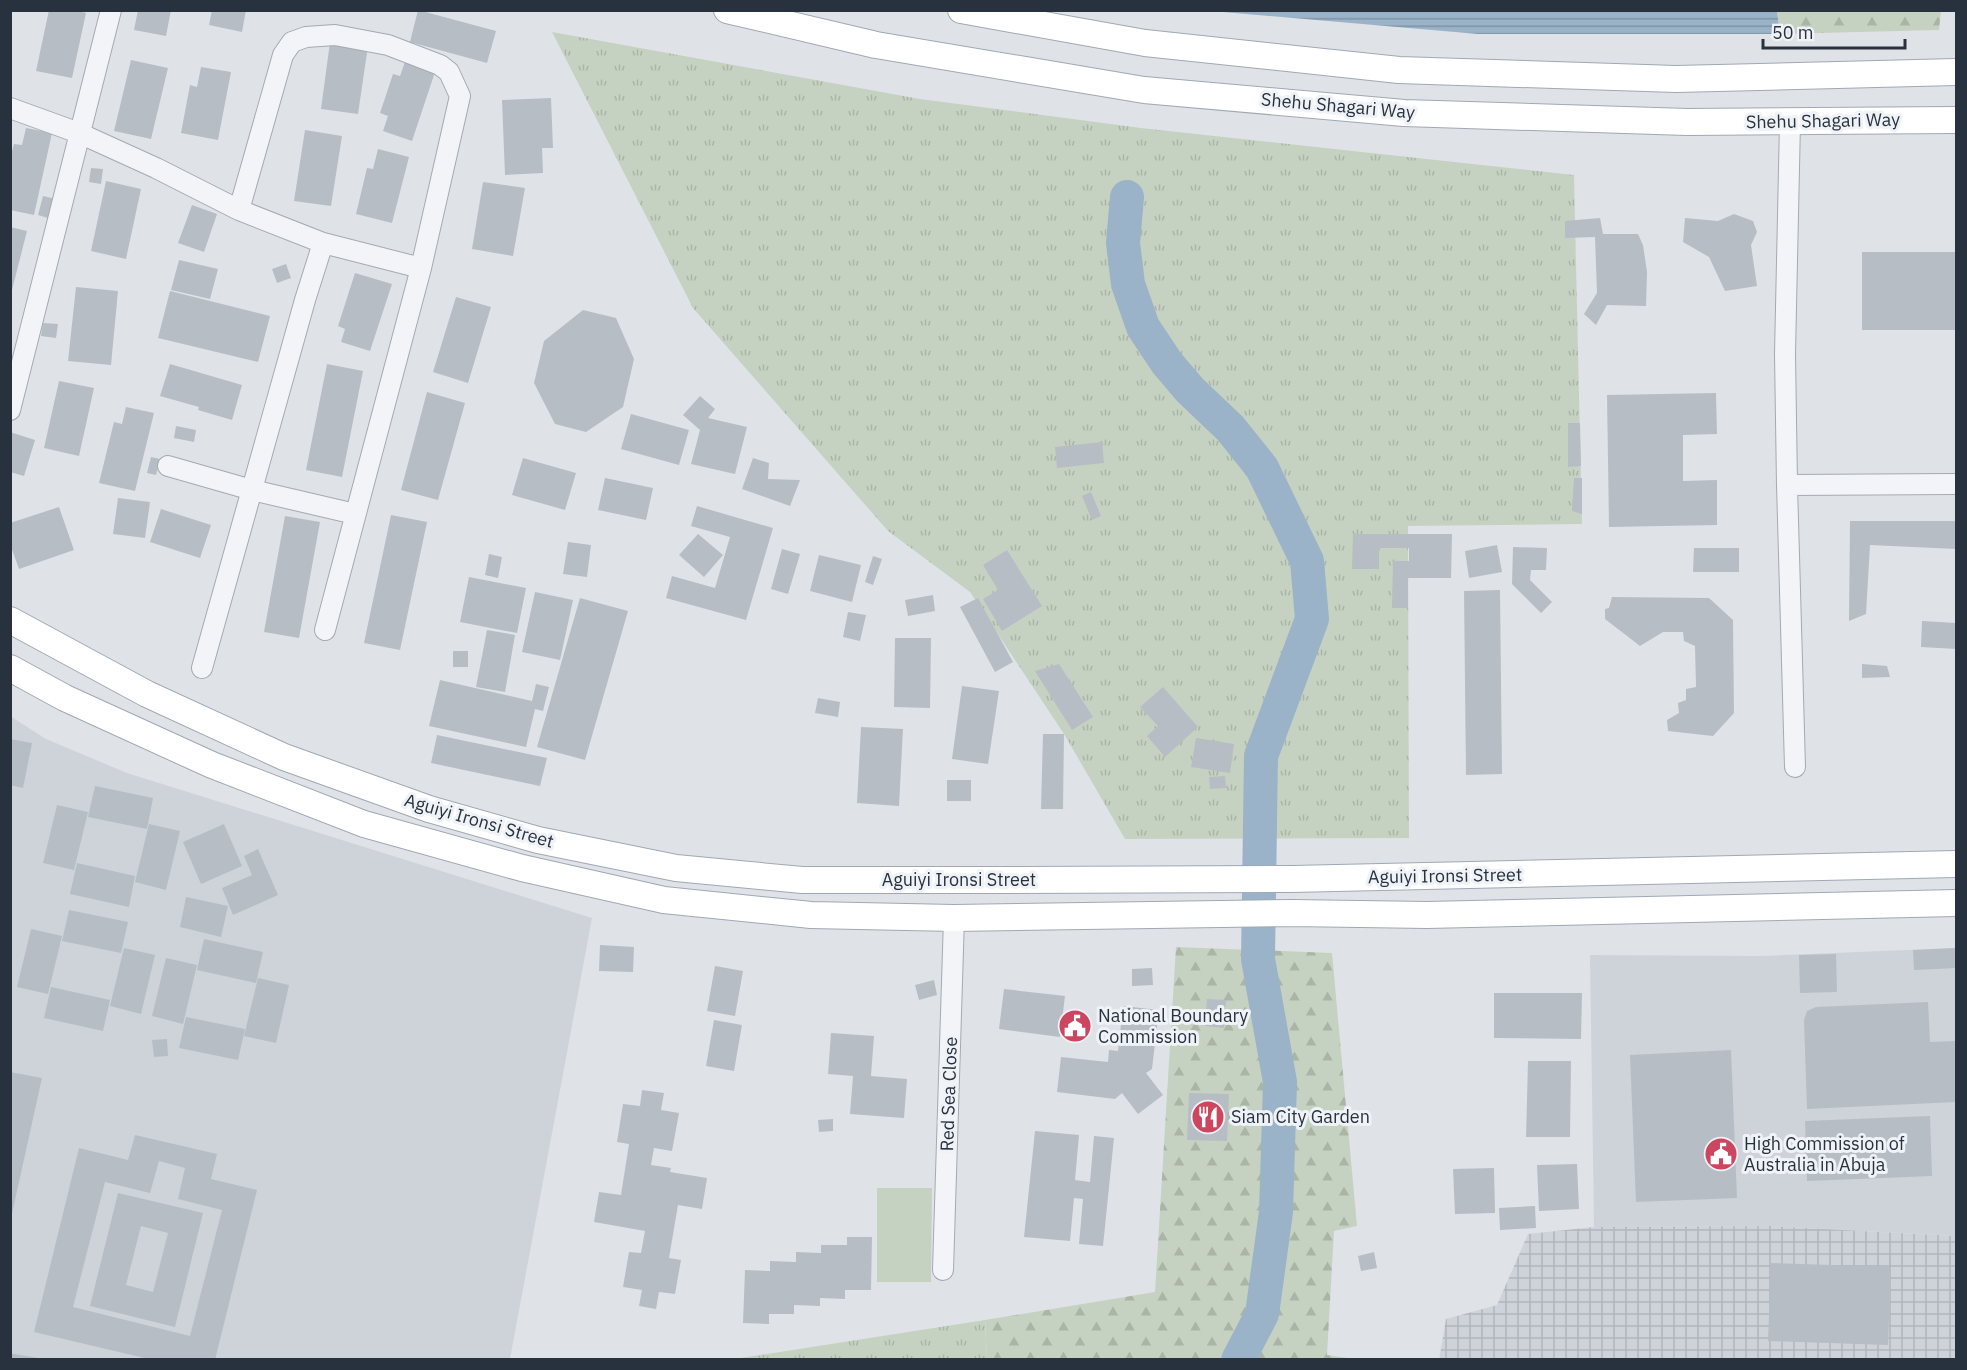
<svg xmlns="http://www.w3.org/2000/svg" width="1967" height="1370" font-family="'IBM Plex Sans',sans-serif">
<defs>
<pattern id="industrial-grid" width="8" height="8" patternUnits="userSpaceOnUse" patternTransform="scale(1.5)"><rect width="8" height="8" fill="#ced3da"/><path d="M0 4h8M4 0v8" fill="none" stroke="#b1b6bc"/></pattern>
<pattern id="grass-tufts" width="24" height="20" patternUnits="userSpaceOnUse" patternTransform="scale(1.5)"><rect width="24" height="20" fill="#c6d2c1"/><path d="M3 7l-1-3M5 7V3M7 7l1-3M15 17l-1-3M17 17v-4M19 17l1-3" fill="none" stroke="#aab5a7"/></pattern>
<pattern id="forest-firs" width="22" height="20" patternUnits="userSpaceOnUse" patternTransform="scale(1.5)"><rect width="22" height="20" fill="#c6d2c1"/><path d="M5 1l3.5 6h-7zM16 11l3.5 6h-7z" fill="#aab5a7"/></pattern>
<pattern id="water-rules" width="6" height="5" patternUnits="userSpaceOnUse" patternTransform="scale(1.5)"><rect width="6" height="5" fill="#9bb3c8"/><path d="M0 2.5h6" fill="none" stroke="#7e92a4"/></pattern>
</defs>
<rect width="100%" height="100%" fill="#dfe3e8"/>
<path fill="#ced3da" d="M10 716 46 739 127 773 592 918 510 1359 43 1360 11 1353Z
M1956 948V1236L1771 1226 1594 1227 1590 955 1761 956Z"/>
<path fill="url(#industrial-grid)" d="M1771 1226 1956 1236V1359L1439 1360 1446 1319 1497 1305 1528 1234 1594 1227Z"/>
<path fill="url(#grass-tufts)" d="M552 32 920 99 1141 128 1574 175 1582 524 1408 526 1409 838 1125 839 1064 734 970 592 888 531 693 308Z
M985 1320 987 1359H734Z"/>
<path fill="url(#forest-firs)" d="M1777 11H1941L1939 30 1780 34Z
M1176 947 1332 953 1357 1226 1334 1231 1327 1355 1355 1359H987L985 1320 1155 1292Z"/>
<path fill="#c6d2c1" d="M877 1188H932L931 1282H877Z"/>
<path fill="url(#water-rules)" d="M1777 11 1780 34H1478L1211 11Z"/>
<g fill="none" stroke-linecap="round" stroke-linejoin="round">
<path stroke="#9bb3c8" stroke-width="34" d="M1127 197 1123 243 1128 284 1143 327 1167 363 1190 390 1230 428 1262 468 1307 561 1312 619 1261 756 1258 959 1280 1082 1276 1212 1262 1314 1238 1360"/>
</g>
<path fill="#b7bdc5" fill-rule="evenodd" d="M49 10H75L86 13 72 78 36 71Z
M138 10H171L166 36 134 30Z
M212 10H246L242 32 209 25Z
M418 10 496 31 487 63 410 42Z
M330 42 368 46 358 114 321 109Z
M406 59 436 69 412 141 383 131 388 116 380 113 393 74 400 76Z
M131 60 168 68 151 139 114 131Z
M201 67 231 72 218 140 181 133 190 85 197 87Z
M551 98 553 148H542L543 173 505 175 502 100Z
M26 128 52 133 34 215 10 210V158L14 144 22 145Z
M305 130 342 136 331 206 294 201Z
M378 149 409 157 392 223 356 214 367 168 373 169Z
M91 168 103 169 101 184 89 182Z
M106 181 141 189 126 259 91 251Z
M483 182 525 188 513 256 472 249Z
M43 196 56 199 51 219 38 215Z
M192 205 217 214 204 252 178 243Z
M1734 214 1753 221 1757 232 1751 245 1757 286 1725 291 1709 257 1683 242 1685 218 1718 221Z
M1600 218 1603 234H1638L1643 245 1647 272 1646 306 1607 305 1596 325 1584 314 1597 293 1595 237 1565 238V221Z
M10 227 27 231 11 294H10Z
M1862 252H1956V330H1862Z
M179 260 218 269 210 299 171 290Z
M286 264 291 278 277 283 272 269Z
M355 273 392 284 370 351 341 342 345 329 338 326Z
M76 287 118 291 111 365 68 361Z
M170 291 270 316 258 362 158 338Z
M456 297 491 307 468 383 433 372Z
M583 310 616 318 634 359 623 407 586 432 555 424 534 383 544 341Z
M43 323 58 324 56 338 41 336Z
M170 364 242 385 232 420 198 410 199 407 160 396Z
M327 364 363 371 342 477 306 470Z
M59 381 94 388 79 456 44 448Z
M427 392 465 403 438 500 401 490Z
M1716 393 1717 434 1683 435V481L1717 480V525L1609 527 1607 395Z
M700 396 715 409 708 418 747 427 735 474 691 464 700 430 683 415Z
M126 407 154 413 135 491 99 483 114 422 122 424Z
M631 414 689 430 679 465 621 449Z
M1568 423H1580L1581 466 1568 467Z
M176 426 196 430 194 442 174 438Z
M10 432 35 440 24 476 10 472Z
M1102 442 1104 463 1057 468 1055 447Z
M151 457 160 459 156 475 147 473Z
M523 458 576 473 565 510 512 495Z
M753 458 769 463 768 479 800 480 790 506 742 489Z
M605 478 653 488 646 520 598 510Z
M1574 478H1582V514L1572 511Z
M1091 492 1101 516 1092 520 1082 496Z
M118 498 150 502 145 538 113 534Z
M697 506 773 528 746 620 666 598 672 576 715 588 730 537 691 526Z
M59 507 74 550 19 569 10 544V523Z
M161 509 211 525 200 558 150 542Z
M391 515 427 522 400 650 364 643Z
M285 516 320 522 299 638 264 632Z
M1850 521H1956V549L1870 545 1866 614 1849 621Z
M698 534 723 555 704 577 679 555Z
M1353 534H1452L1451 578H1408V608H1392L1393 561H1409V548H1379V569H1352Z
M568 542 591 545 587 577 563 574Z
M1497 545 1502 572 1469 578 1465 551Z
M1513 547 1547 548 1546 570H1531L1530 580 1552 602 1541 613 1512 584Z
M1694 548H1739V572H1693Z
M782 549 800 554 788 594 771 589Z
M1007 550 1042 606 1002 631 983 599 998 590 983 565Z
M489 554 502 557 498 578 485 575Z
M819 555 861 565 852 602 810 591Z
M873 556 882 559 873 585 865 582Z
M469 577 526 588 517 633 460 622Z
M1500 590 1502 774 1466 775 1464 591Z
M535 592 573 600 560 660 522 652Z
M933 595 935 611 908 616 905 600Z
M1612 597 1709 598 1733 620 1734 713 1713 736 1668 731 1667 720 1679 713 1678 703 1686 700V689L1696 687 1695 646 1684 641 1683 632H1663L1640 646 1605 619V609L1609 608Z
M580 598 628 611 585 760 537 747Z
M978 598 1013 662 995 672 960 607Z
M848 612 866 615 860 641 843 637Z
M1922 621 1956 623V649L1921 647Z
M487 630 515 635 505 692 476 687Z
M895 638H931L930 708 894 707Z
M453 651H468V667H453Z
M1059 664 1093 717 1072 730 1035 671Z
M1862 664 1887 666 1890 677 1862 678Z
M440 680 532 701 536 684 549 687 543 711 535 709 526 747 429 726Z
M962 686 999 691 988 764 952 759Z
M1163 687 1198 727 1165 757 1147 736 1158 726 1140 707Z
M818 698 840 702 838 717 815 713Z
M861 727 903 729 899 806 857 803Z
M1043 734H1064L1063 809H1041Z
M437 735 547 758 540 786 431 763Z
M1196 738 1234 744 1230 773 1191 767Z
M10 739 32 743 23 788 10 785Z
M1225 776 1226 788 1210 789 1209 777Z
M947 780H971V801H947Z
M95 786 153 798 147 829 88 817Z
M57 805 88 812 74 870 43 863Z
M149 824 180 831 166 890 135 882Z
M224 824 242 866 201 884 183 842Z
M258 849 278 895 233 915 222 888 252 875 244 856Z
M77 863 135 876 129 907 70 894Z
M186 897 228 906 221 937 180 927Z
M69 910 128 922 121 953 62 941Z
M31 929 62 936 48 994 17 987Z
M204 939 263 952 256 983 197 970Z
M600 945 634 947 633 972 599 971Z
M124 948 155 955 141 1014 110 1006Z
M1956 948V968L1914 970 1913 950Z
M1836 954 1837 992 1800 993 1799 955Z
M166 958 197 965 183 1024 152 1016Z
M715 966 743 971 735 1016 707 1011Z
M1152 968 1153 985 1132 986V969Z
M258 978 289 985 276 1043 244 1036Z
M934 980 937 995 919 1000 915 985Z
M51 987 110 1000 103 1031 44 1018Z
M1004 989 1065 996 1060 1037 999 1029Z
M1494 993H1582L1581 1039 1494 1038Z
M1207 999 1226 1000 1224 1028 1205 1026Z
M1928 1002 1930 1042 1956 1041V1102L1807 1109 1804 1020 1807 1011 1816 1007Z
M1123 1006 1159 1010 1152 1069 1146 1073 1163 1095 1138 1114 1122 1093 1115 1099 1057 1092 1061 1057 1108 1062 1109 1050 1118 1051Z
M186 1017 245 1029 238 1060 179 1048Z
M714 1020 742 1025 734 1071 706 1066Z
M831 1033 874 1036 871 1076 907 1079 904 1118 850 1114 853 1076 828 1074Z
M167 1039 168 1056 154 1057 152 1040Z
M1731 1050 1737 1198 1636 1202 1630 1055Z
M1528 1061H1571L1570 1137H1526Z
M10 1072 42 1078 11 1218H10Z
M642 1090 664 1093 661 1110 679 1113 672 1151 654 1148 651 1165 671 1168 670 1172 707 1178 702 1209 678 1205 669 1258 681 1260 675 1294 659 1292 656 1309 639 1306 642 1290 623 1287 629 1252 641 1253 645 1231 594 1222 599 1192 621 1195 629 1144 617 1142 623 1104 640 1106Z
M1189 1093 1229 1094 1227 1141 1187 1140Z
M1930 1116 1932 1176 1807 1181 1805 1121Z
M833 1119V1131L819 1132 818 1120Z
M1035 1131 1079 1135 1075 1180 1090 1182 1094 1136 1114 1138 1103 1246 1079 1244 1083 1199 1074 1198 1070 1241 1024 1237Z
M135 1135 217 1154 211 1179 257 1190 215 1360H153L34 1332 79 1148 128 1160ZM159 1161 185 1168 178 1199 222 1210 190 1336 73 1307 105 1182 150 1193Z
M1577 1164 1579 1209 1539 1211 1537 1165Z
M1494 1168 1495 1213 1455 1214 1453 1169Z
M118 1193 203 1213 175 1327 90 1306ZM141 1226 168 1233 153 1292 126 1285Z
M1535 1206 1536 1228 1500 1230 1499 1208Z
M847 1237H872L871 1290H845V1299L820 1298V1306L794 1305V1314H769V1324L743 1323 745 1270 770 1271V1261L796 1262V1252L821 1253V1245H847Z
M1374 1252 1377 1268 1361 1271 1358 1256Z
M1771 1263 1891 1267 1888 1345 1768 1341Z
M10 1353 38 1358V1360H10Z"/>
<g fill="none" stroke-linecap="round" stroke-linejoin="round">
<g stroke="#a4aab2" stroke-width="22">
<path id="minor" d="M10 108 79 133 156 168 239 210 323 243 421 268
M1790 122 1785 354 1787 485 1795 767
M239 210 283 55 292 42 306 37 335 35 388 45 440 65 449 72 460 96 421 268 325 630
M10 410 111 10
M168 466 252 490 355 514
M1787 485 1956 484
M202 668 305 300 323 243
M943 1270 954 918"/>
</g>
<g stroke="#9fa8b4" stroke-width="28">
<path id="major" d="M727 10 876 45 1144 90 1404 113 1687 122 1956 120
M961 10 1145 43 1399 70 1676 79 1956 72
M10 620 147 694 284 757 429 809 538 840 676 868 802 880H992L1292 879 1956 864
M10 668 65 698 212 765 364 824 522 868 664 900 811 915 954 918 1292 913 1427 915 1956 903"/>
</g>
<use href="#minor" stroke="#f2f4f7" stroke-width="20"/>
<use href="#major" stroke="#fff" stroke-width="26"/>
</g>
<defs>
<g id="civic-disc" transform="scale(1.725)"><circle r="9.5" fill="#cc4660" stroke="#eff2f6"/><path d="M-.6-6.5H3V-4.5H.6V-3L4-1V1h2V6H-6V1h2V-1L-.6-3ZM-1.2 2.5V6h2.4V2.5Z" fill="#fff"/></g>
<g id="restaurant-disc" transform="scale(1.725)"><circle r="9.5" fill="#cc4660" stroke="#eff2f6"/><path d="M-5-6h1v4h1v-4h1v4h1v-4h1v5L-1.5 .5V6h-2V.5L-5-1ZM5-6V6H3V1.5H1.5Q1.5-4 5-6Z" fill="#fff"/></g>
</defs>
<g fill-rule="evenodd">
<use href="#civic-disc" x="1075" y="1026"/>
<use href="#restaurant-disc" x="1208" y="1117"/>
<use href="#civic-disc" x="1721" y="1154"/>
</g>
<g text-anchor="middle" stroke-width="6" stroke-linejoin="round" paint-order="stroke">
<g font-size="18" fill="#28323f" stroke="#eff2f6">
<text transform="translate(1338 106) rotate(5)" y="6">Shehu Shagari Way</text>
<text transform="translate(1823 121) rotate(-1)" y="6">Shehu Shagari Way</text>
<text transform="translate(479 821) rotate(16)" y="6">Aguiyi Ironsi Street</text>
<text transform="translate(1445 876) rotate(-1)" y="6">Aguiyi Ironsi Street</text>
<text x="959" y="886">Aguiyi Ironsi Street</text>
<text transform="translate(949 1094) rotate(-88)" y="6">Red Sea Close</text>
</g>
<g font-size="18" fill="#28323f" stroke="#eff2f6" text-anchor="start">
<text x="1098" y="1022">National Boundary<tspan x="1098" dy="21">Commission</tspan></text>
<text x="1231" y="1123">Siam City Garden</text>
<text x="1744" y="1150">High Commission of<tspan x="1744" dy="21">Australia in Abuja</tspan></text>
</g>
</g>
<rect width="1967" height="1370" fill="none" stroke="#28323f" stroke-width="24"/>
<path d="M1763 39v9h142v-9" fill="none" stroke="#28323f" stroke-width="3"/>
<text x="1772" y="39" font-size="18" fill="#28323f" stroke="#eff2f6" stroke-width="4.5" paint-order="stroke">50 m</text>
</svg>
